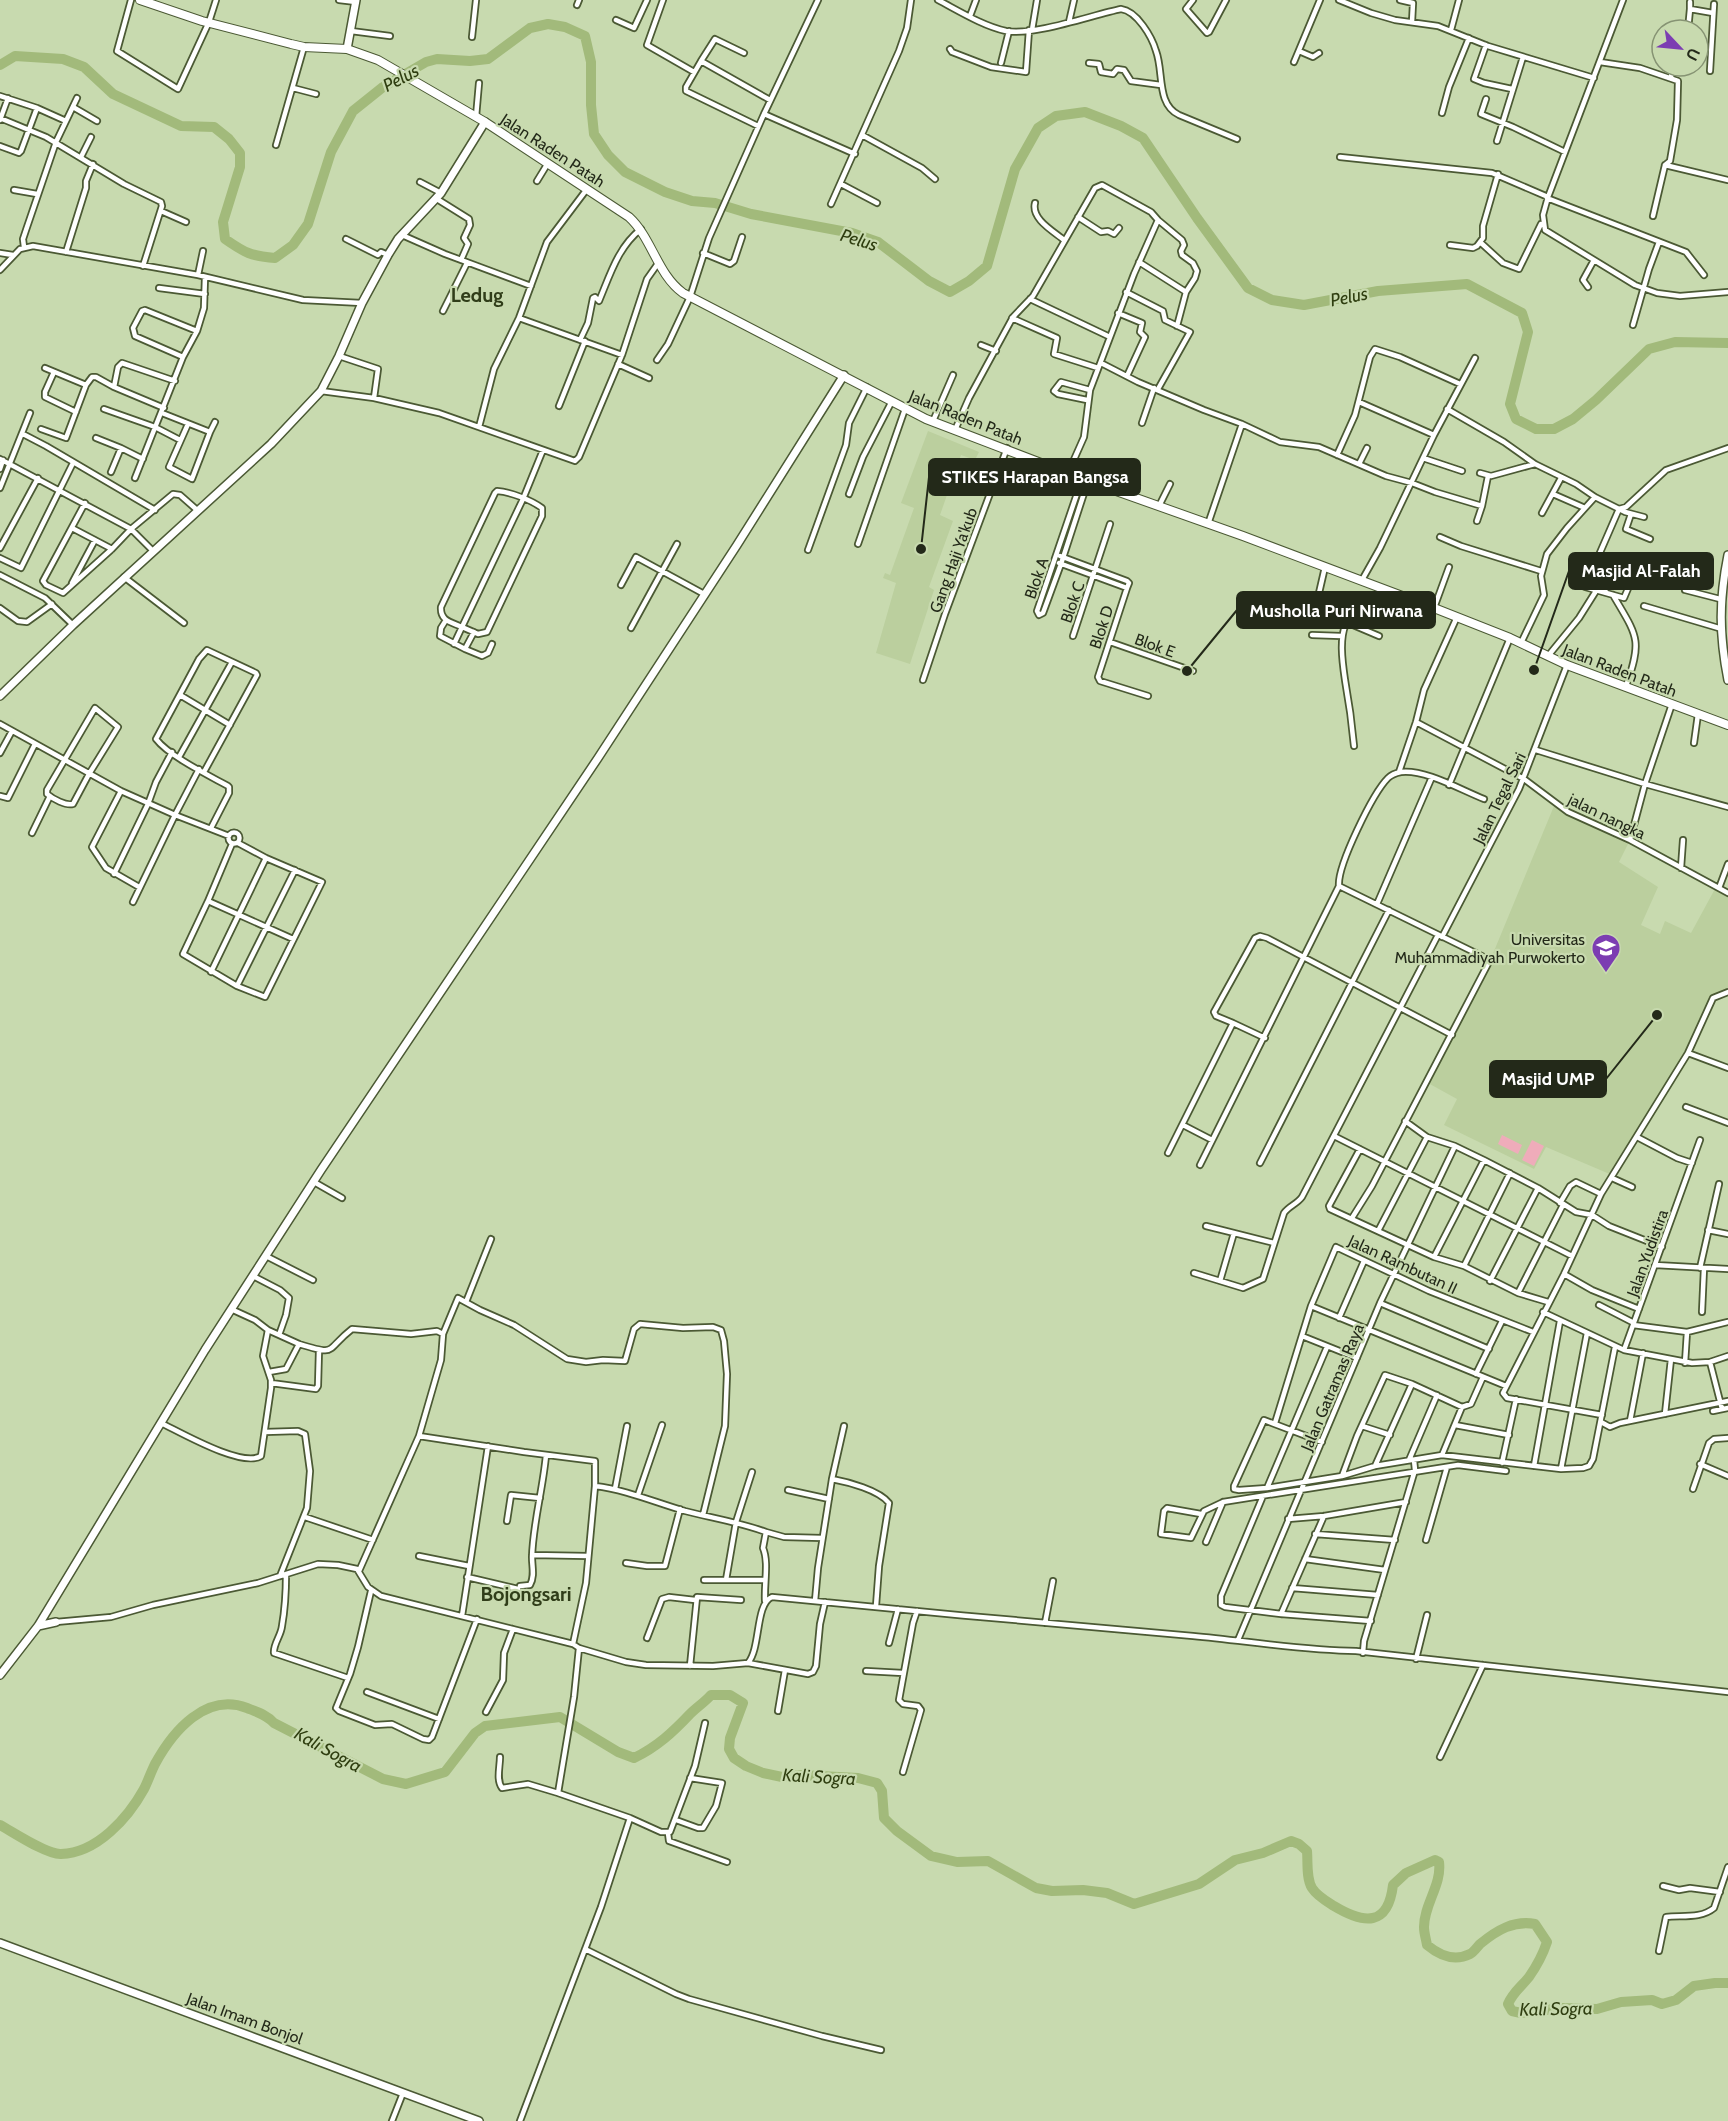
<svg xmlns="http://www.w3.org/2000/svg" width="1728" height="2121" font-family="Cabin,sans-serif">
<rect width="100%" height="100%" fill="#c8daaf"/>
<path fill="#bbcf9e" d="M928 431 979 452 975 460 961 455 940 515 953 521 929 587 934 590 910 664 876 653 896 583 883 578 885 573 890 575 914 508 901 503Z
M1554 806 1628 844 1619 862 1658 887 1641 925 1660 934 1665 921 1691 933 1716 887 1728 893V991L1711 997 1681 1061 1612 1175 1546 1147 1534 1169 1444 1125 1457 1099 1428 1083 1492 956Z"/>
<path fill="#efacba" d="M1502 1135 1522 1145 1518 1154 1498 1144Z
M1532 1140 1544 1146 1534 1166 1522 1160Z"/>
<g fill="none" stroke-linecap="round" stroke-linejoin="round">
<path stroke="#a2ba7b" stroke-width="10" d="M0 65 15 56 63 59 84 67 113 94 181 126 214 127 229 139 240 153V167L223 222 225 239C245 253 251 256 275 258L293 245 308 224 331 152 353 111 383 87 426 62 437 59 470 61 488 59 530 28 548 24 565 27 585 36 591 62V105L594 134 608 155 625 172 665 192 692 201 715 203 751 214 852 233 878 242 929 281 950 292 969 281 987 266 1015 169 1038 128 1056 116 1085 112 1121 126 1143 138 1197 218 1248 288 1272 300 1304 305 1378 291 1467 284 1522 313 1528 332 1510 404 1516 419 1536 429H1554L1573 419 1596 400 1649 349 1675 342 1728 343
M0 1825C13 1832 47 1855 61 1854 97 1853 128 1818 144 1789 148 1781 151 1772 155 1764 173 1731 206 1692 247 1708 257 1712 267 1715 274 1723L383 1779 406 1784 445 1772 475 1733 485 1726 560 1717 618 1752 634 1758C657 1747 673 1732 690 1714 697 1707 705 1702 711 1695H730L743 1703 730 1738 729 1749 734 1758 746 1766 763 1773 782 1777 801 1775 858 1778 877 1783 882 1791 884 1818 897 1831 931 1856 957 1862 988 1861 1036 1888 1052 1891 1083 1890 1107 1893 1134 1904 1199 1884 1235 1860 1263 1853 1291 1841 1299 1844 1307 1851C1308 1862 1306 1878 1312 1888 1317 1896 1326 1901 1334 1906 1364 1924 1388 1927 1393 1885L1406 1873 1435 1860 1439 1862C1442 1885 1424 1904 1424 1927 1424 1933 1426 1939 1427 1945 1439 1955 1454 1962 1470 1954 1474 1952 1477 1947 1480 1944 1497 1930 1514 1920 1535 1924L1547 1942C1543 1954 1536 1967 1529 1977 1521 1987 1513 1992 1508 2004L1512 2011 1521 2013 1562 2008 1597 2009 1621 2002 1652 2000 1662 2004 1676 2000 1694 1986 1715 1983H1728"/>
<g stroke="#4b5934" stroke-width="8">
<path id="street" d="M131 0 117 51 178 89 209 22 216 0
M339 0 356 2
M663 0 647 45 694 72
M938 0C959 11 983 26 1006 31 1034 36 1092 15 1121 9 1137 11 1152 37 1156 51 1164 72 1156 104 1179 115L1237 139
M1193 0 1186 9 1207 33 1209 32 1226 0
M1339 0 1371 13 1395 20 1438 26 1488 46 1594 78
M1400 0 1413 3 1412 22
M1623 0 1548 197 1543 215 1545 230 1635 285 1657 293 1680 296 1728 292
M1690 2V9L1713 13
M577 5 579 0
M970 16 976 0
M616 20 634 28 647 0
M1069 22 1074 0
M1032 30 1037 0
M1451 30 1459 0
M1673 30H1687
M1688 30 1690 9
M351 31 390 36
M472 37 476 0
M1486 45 1474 79 1484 83 1512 89
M950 49 952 52 991 67 1026 72 1029 30
M1299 51 1313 57 1319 53
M744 53 715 39 701 61 770 100
M701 61 686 87V91L758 126
M1294 62 1320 0
M1600 62 1640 68 1678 81 1677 120 1670 161 1665 165 1728 180
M1001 63 1009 31
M1089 63 1099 64 1101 72 1113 74 1117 69 1124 70 1131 81 1161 85
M1710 71 1714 4
M1671 78 1672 66
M293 88 316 94
M0 96 37 108 66 121
M1486 99 1481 114 1513 127 1565 152
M73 107 97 121
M1442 113 1449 87 1469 38
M764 114 855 154
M476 117 479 83
M0 118 46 137 124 184 161 202 162 206 143 266
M0 120 8 98
M862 135 922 168 935 179
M1497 141 1523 57
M276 145 304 47
M0 146 19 153 21 151 37 108
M81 157 91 137
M1340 157 1492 173 1548 197
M537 181 548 163
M420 182 441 193
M841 184 877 203
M14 190 37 194
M1547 198 1686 252 1704 275
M437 199 469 219 470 225 464 238 468 244 461 260
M1035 203C1031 219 1053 231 1064 240
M831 204 899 51 907 28 911 0
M161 211 186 222
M1653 216 1665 165
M1078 217 1101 232 1108 231 1114 234 1119 228
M1158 220 1182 240 1184 245 1181 251 1182 255 1193 263 1197 271 1195 278 1186 292 1177 326
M402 235 445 254 531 286
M346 239 378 255 381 252 388 255
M1480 242 1503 263 1519 269 1541 224
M1450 245 1473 248 1477 246 1483 238V226L1498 174
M24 247 23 239 26 230 56 142 77 98
M66 252 86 188V181L93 164
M0 253 13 255
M703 253 730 264 734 261 742 237
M1139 262 1186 292
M0 270 20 249 33 246 198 275 303 300 362 303
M198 275 203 251
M1588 287 1583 280 1594 260
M159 288 205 294
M1126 292 1163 311 1165 320 1190 332 1158 389
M1030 299 1110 337
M443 311 467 263
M1118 313 1142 323 1140 332 1145 337 1127 376
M519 318 622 355
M1012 318 1057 338 1054 354 1098 368
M1633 325 1649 269 1659 242
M580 340 588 323 593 298 595 297 599 301C610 275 618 247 641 229
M981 345 996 351
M339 356 378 369 374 398
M183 357 135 336 133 328 142 311 145 310 197 331
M657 360 668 344 690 297 709 238 764 114 818 0
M1101 363 1138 382 1204 410 1242 424 1280 442 1319 447 1386 476 1412 483 1435 492 1482 506 1488 476
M618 364 649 378
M45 368 86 385
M54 372 45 392V397L76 412
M114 387 118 367 122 363 175 381
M321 391 374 398 439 413 575 461 579 457 622 355 647 279 659 262
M1087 400 1058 394 1054 391 1061 382 1090 390
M1359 402 1434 435
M559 406 585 341
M104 409 155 427 180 440
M1447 409 1504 442 1535 464 1576 484 1595 497 1625 512 1644 517
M162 413 210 432 192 479 169 467 188 424
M933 421 953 375
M1142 423 1154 388
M479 427 494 369 519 318 547 242 587 189
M41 429 66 438 86 385 92 377H96L114 387 164 408
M955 430 969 398 1013 317 1033 296 1095 188 1102 185 1151 212 1158 220 1134 274 1090 390 1084 437 1068 473
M210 432 215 422
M23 434 46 446 155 510
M96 438 121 448 143 459
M1337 455 1355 415 1370 357 1375 349 1400 357 1460 384
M1423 458 1462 471
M0 459 131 529 153 551
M1359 464 1367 448
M0 469 3 460
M111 472 121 448
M1480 473 1491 476 1535 464
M135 478 183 357 197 331 204 308 205 277
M1082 479 1037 611 1039 615 1043 613 1061 564 1088 481
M0 488 30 413
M849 494 863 457 892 401
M1553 494 1585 508
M85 503 43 581 46 585 63 593 112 549 131 529 173 494 180 495 197 510
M1159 506 1170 484
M1542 513 1561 478
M1631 514 1626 529 1650 539
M1477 521 1482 506
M1208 524 1242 424
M72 528 112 549
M1440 537 1461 546 1541 571
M858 544 905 409
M0 548 38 478
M808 550 846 445 849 423 867 387
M1060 556 1127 581 1129 583 1127 588
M0 558 21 568 73 463
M1059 563 1127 588
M1635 572 1624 598 1585 587 1619 509 1626 507 1666 470 1728 448
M0 575 45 598 73 625
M124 577 184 623
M1362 580 1380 548 1434 435 1475 358
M72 583 95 540
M621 585 636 557 704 594
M1127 588 1098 677 1100 681 1148 696
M1685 590 1720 599
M1605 591 1615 567
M1613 595C1637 636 1643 639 1626 686
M1316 606 1325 567
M1644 606 1722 629
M0 608 18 621 27 622 52 604
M1434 608 1449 567
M1397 618 1406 598
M446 620 441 628 440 636 465 649
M1346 622 1379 636
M631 628 677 544
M474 632 465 649 482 656 488 653 492 644
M1312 635 1341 636
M1073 636 1110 524
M1110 642 1193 671
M1521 643 1544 595 1541 576 1547 554 1567 528 1595 497
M454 644 462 627 478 634 487 632 542 516V508C531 500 511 492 497 491L495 493 441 607C440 621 451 622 462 627L523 499 543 450
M1548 656 1579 618 1596 591
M923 680 945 614 1007 448
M180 695 230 725
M95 708 118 727 89 774 73 804C66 806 53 799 47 794V790Z
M1416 722 1524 779 1568 812 1630 840 1728 893
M0 724 121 791 175 815 133 902
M1694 743 1698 714
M1354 746C1352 724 1349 702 1345 680 1338 633 1339 609 1388 591
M1536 750 1645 784 1728 807
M0 753 12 731
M179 757 232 662
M199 769 175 815 229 836
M204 772 257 675 256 673 207 650 199 659 156 739C169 756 208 775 228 786L229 787V793L211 828
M1399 772 1416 722 1424 690 1457 617
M1449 785 1510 638
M121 791 92 847 106 868 139 887
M0 796 8 798 35 744
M228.5 838a5.5 5.5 0 1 1 11 0a5.5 5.5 0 1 1-11 0Z
M32 833 50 796
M1630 840 1645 784 1672 704
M232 844 208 901 183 954 237 986 265 997 322 882 266 858 238 843
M1681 868 1683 840
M114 874 148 804 156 782 172 752
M1339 886 1490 960 1372 1186 1352 1218
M1719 888 1728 864
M208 901 293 939
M1377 904 1432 777
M1442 937 1519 789 1567 665
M211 972 266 858
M237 986 295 870
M1233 1023 1265 1038
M1688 1053 1728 1068
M1686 1107 1728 1123
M1405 1121 1427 1137 1455 1146 1484 1160 1538 1188 1576 1212 1592 1215 1609 1226 1662 1247
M1183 1125 1212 1140
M1334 1136 1572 1256
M1637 1137 1677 1158 1692 1163
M1360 1149 1329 1206 1330 1209 1434 1257 1464 1266 1518 1293 1548 1302
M1168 1153 1233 1023 1216 1016 1214 1012 1255 938 1260 936 1267 938 1452 1035
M1260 1163 1389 910
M1200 1165 1339 886C1337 866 1373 793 1388 778 1391 775 1396 773 1401 772 1425 769 1461 790 1484 799
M1612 1178 1632 1187
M314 1182 342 1198
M1560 1203 1570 1186 1576 1182 1601 1194
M1206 1226 1274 1243
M1708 1230 1728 1234
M1378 1231 1427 1137
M266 1256 313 1280
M1434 1257 1484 1160
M1655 1265 1728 1269
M1464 1266 1510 1173
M1700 1268 1719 1184
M1194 1273 1243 1288 1263 1279 1284 1213C1289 1206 1297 1204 1302 1197L1438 935
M1564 1274 1592 1290 1639 1309
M253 1276 280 1290 289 1298 286 1315 279 1335
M1220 1281 1234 1233
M1490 1281 1538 1188
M1518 1293 1563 1205
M466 1302 491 1239
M1380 1303 1489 1349
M1599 1305 1634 1323
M1311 1306 1506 1386
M1543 1312 1624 1350 1692 1363 1710 1362 1728 1356
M1702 1312 1704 1268
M1339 1318 1364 1261
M1633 1325 1687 1332 1728 1322
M268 1330 299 1344
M443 1334 458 1298 480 1310 514 1325 567 1359 586 1362 603 1360 625 1361 634 1329 640 1324 683 1328 713 1327 721 1330 724 1341 727 1374 725 1426 703 1515
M1302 1336 1357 1358
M1624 1350 1700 1140
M1710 1362 1722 1409
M1685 1363 1687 1332
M269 1372 286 1369 299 1344C338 1356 324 1351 352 1329L411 1334 437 1331 443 1334 441 1360 419 1436 359 1571
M1476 1374 1502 1321
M271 1383 316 1389 318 1386 319 1350
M1462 1407 1471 1404 1483 1377
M1713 1411 1728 1408
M1665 1414 1671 1359
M1602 1415 1507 1398 1503 1393 1564 1274 1601 1194 1688 1053 1713 998 1728 992
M1630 1421 1643 1353
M1601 1422 1610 1427 1620 1423 1728 1401
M161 1423C180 1432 242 1468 261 1456L271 1388V1380L263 1356 268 1330 255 1320 231 1309
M1275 1423 1311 1306 1336 1247 1429 1291 1533 1332
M1455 1425 1509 1435
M1362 1426 1390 1435
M265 1432 298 1431 305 1434 310 1471 307 1508 280 1576
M419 1436 524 1452 595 1461V1486L586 1583 573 1644
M1322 1442 1264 1420 1234 1486V1489L1239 1490 1267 1488 1342 1476 1375 1466 1442 1455 1561 1469 1583 1468 1589 1466 1593 1459 1615 1347
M1409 1460 1437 1395
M1502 1463 1516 1399
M1700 1464 1728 1476
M1375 1466 1412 1384
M1534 1466 1560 1321
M1561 1469 1587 1333
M1342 1476 1357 1436 1385 1375 1412 1384 1462 1407 1442 1455
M832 1479 844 1426
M595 1486C627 1490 654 1502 685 1511 712 1518 739 1522 766 1532L763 1548C769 1562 764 1583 765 1601
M1267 1488 1327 1347
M615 1489 627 1426
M1693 1489 1709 1443 1714 1439 1728 1438
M788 1490 829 1499
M638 1495 662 1425
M1263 1496 1221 1596V1605L1225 1607 1281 1614 1371 1621
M1201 1514 1167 1508 1164 1511 1161 1534 1191 1538 1204 1511 1223 1502 1458 1465 1506 1471
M305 1517 373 1540
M1288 1519 1324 1516 1406 1502
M507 1521 511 1495 540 1498
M766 1532 784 1537 822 1538
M1315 1534 1395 1540
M1426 1540 1447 1467
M1206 1542 1223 1502
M532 1555 588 1556
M419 1556 469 1566
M1305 1559 1385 1570
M626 1563 647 1566H665L680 1509
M286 1574C286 1592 285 1609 282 1626 281 1636 273 1644 274 1653L348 1678
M467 1577 518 1589
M704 1580H764
M726 1580 736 1522 752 1472
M520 1586 530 1585C535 1576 532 1567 532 1557 533 1523 543 1489 546 1455
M1292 1588 1378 1595
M371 1591 358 1647 350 1674 336 1708 339 1711 375 1725 392 1724 423 1739 429 1740 432 1737 477 1619
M815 1601 818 1568 832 1479C848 1482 879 1490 889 1503L879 1566 876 1606
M1281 1614 1324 1516
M462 1616 488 1446
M56 1622 111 1617 153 1605 258 1583 318 1564 338 1565 357 1569 368 1587 381 1596 573 1644 579 1648 626 1662 646 1665 713 1666 748 1663C761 1648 755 1604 772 1597 912 1611 1053 1624 1193 1636 1247 1641 1302 1650 1356 1651L1728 1692
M1045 1623 1053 1581
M647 1638 662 1599 669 1597 695 1600
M1238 1640 1380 1303 1455 1146
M889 1643 898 1609
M1363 1653 1364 1641 1415 1470 1414 1460
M1416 1659 1427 1615
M748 1663 808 1674 813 1672 816 1666 820 1624 825 1602
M690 1666 697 1597 741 1600
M866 1671 903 1673
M367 1692 439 1719
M778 1711 785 1670
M486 1712 503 1680 504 1653 513 1629
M500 1757C500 1767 496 1780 502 1788L528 1784 558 1793
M1440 1757 1483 1665
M903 1772 921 1710 918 1706 903 1704 899 1700 913 1623 917 1611
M630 1818 661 1832H670L695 1766 705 1723
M676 1820 698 1828H703L716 1806 722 1783 690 1778
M668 1833 669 1841 727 1862
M1663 1886 1679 1890 1690 1888 1720 1892
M585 1949 676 1994 689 1999 822 2036 881 2050
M1659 1951 1666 1917C1681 1915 1701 1919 1714 1908L1728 1867
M392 2121 403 2093
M520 2121 601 1907 630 1818 558 1793 574 1697 579 1648"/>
</g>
<g stroke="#4b5934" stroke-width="10">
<path id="secondary" d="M347 49 356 0
M1728 555C1719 600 1719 634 1728 680
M0 696 73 625 271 444 321 391 339 356 362 303 388 255 398 239 441 193 485 122
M38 1626 56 1622
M0 1675 38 1626 205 1350 321 1170 598 758 737 545 844 375
M0 1943 479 2121"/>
</g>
<g stroke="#4b5934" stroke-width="10">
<path id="primary" d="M140 0 202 21 291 44 304 47 347 49 378 60 485 122 629 217C652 238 657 274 683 293L926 419 1088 481 1243 536 1434 608 1510 638 1567 665 1728 725"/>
</g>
<use href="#street" stroke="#fff" stroke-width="4.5"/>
<use href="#secondary" stroke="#fff" stroke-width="7"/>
<use href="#primary" stroke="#fff" stroke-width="8"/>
</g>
<defs>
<g id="university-pin" transform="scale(1.5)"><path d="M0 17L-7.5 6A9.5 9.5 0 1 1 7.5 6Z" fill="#7c3db2" stroke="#c8daaf"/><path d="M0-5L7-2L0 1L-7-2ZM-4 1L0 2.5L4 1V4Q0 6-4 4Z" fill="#fff"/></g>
</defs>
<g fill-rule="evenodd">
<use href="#university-pin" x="1606" y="948"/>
</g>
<g text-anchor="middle" stroke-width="4.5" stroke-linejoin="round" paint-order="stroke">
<g font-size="16" fill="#232919" stroke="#c8daaf">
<text transform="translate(553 150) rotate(33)" y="6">Jalan Raden Patah</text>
<text transform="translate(966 417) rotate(22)" y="6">Jalan Raden Patah</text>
<text transform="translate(953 560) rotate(-70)" y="6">Gang Haji Ya'kub</text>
<text transform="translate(1036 578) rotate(-71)" y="6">Blok A</text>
<text transform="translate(1072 602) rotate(-71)" y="6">Blok C</text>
<text transform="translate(1101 627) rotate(-72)" y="6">Blok D</text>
<text transform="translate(1155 645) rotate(20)" y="6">Blok E</text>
<text transform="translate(1620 670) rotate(21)" y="6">Jalan Raden Patah</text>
<text transform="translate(1499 798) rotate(-64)" y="6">Jalan Tegal Sari</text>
<text transform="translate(1607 816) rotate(26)" y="6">jalan nangka</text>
<text transform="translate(1647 1253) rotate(-70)" y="6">Jalan.Yudistira</text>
<text transform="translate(1403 1264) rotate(25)" y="6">Jalan Rambutan II</text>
<text transform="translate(1332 1387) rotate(-67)" y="6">Jalan Gatramas Raya</text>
<text transform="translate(245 2018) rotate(20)" y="6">Jalan Imam Bonjol</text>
</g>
<g font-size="16" fill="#232919" stroke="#c8daaf" text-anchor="end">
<text x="1585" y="945">Universitas<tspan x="1585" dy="18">Muhammadiyah Purwokerto</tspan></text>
</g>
<g font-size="18" font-style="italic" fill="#2f3e10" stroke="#c8daaf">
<text transform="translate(401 78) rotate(-28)" y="6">Pelus</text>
<text transform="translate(859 240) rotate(17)" y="6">Pelus</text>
<text transform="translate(1349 297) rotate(-11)" y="6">Pelus</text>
<text transform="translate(328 1750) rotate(29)" y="6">Kali Sogra</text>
<text transform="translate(819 1777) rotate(3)" y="6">Kali Sogra</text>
<text transform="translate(1556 2009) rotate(-1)" y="6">Kali Sogra</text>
</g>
<g font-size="20" font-weight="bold" fill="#303d19" stroke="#c8daaf">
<text x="477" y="302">Ledug</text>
<text x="526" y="1601">Bojongsari</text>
</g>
</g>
<path fill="none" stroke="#232919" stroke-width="2" d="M921 549L929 477M1534 670L1569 571M1187 671L1237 610M1657 1015L1606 1079"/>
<g fill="#232919" stroke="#c8daaf" stroke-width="2">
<circle cx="921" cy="549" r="6"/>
<circle cx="1534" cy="670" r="6"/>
<circle cx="1187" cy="671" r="6"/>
<circle cx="1657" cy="1015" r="6"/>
</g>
<g fill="#232919" stroke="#232919" stroke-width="2">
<rect x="929" y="459" width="211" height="36" rx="6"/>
<rect x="1569" y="553" width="144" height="36" rx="6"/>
<rect x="1237" y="592" width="198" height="36" rx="6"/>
<rect x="1490" y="1061" width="116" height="36" rx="6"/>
</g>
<g font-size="18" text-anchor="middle" font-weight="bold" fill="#fff">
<text x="1035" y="483">STIKES Harapan Bangsa</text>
<text x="1641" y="577">Masjid Al-Falah</text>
<text x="1336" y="617">Musholla Puri Nirwana</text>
<text x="1548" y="1085">Masjid UMP</text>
</g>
<g transform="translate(1680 48) rotate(116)"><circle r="28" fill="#c8daaf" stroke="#869373" stroke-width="1.5"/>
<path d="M0-4.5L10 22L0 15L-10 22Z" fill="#7c3db2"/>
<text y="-9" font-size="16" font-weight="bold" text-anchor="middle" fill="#232919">U</text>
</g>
</svg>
